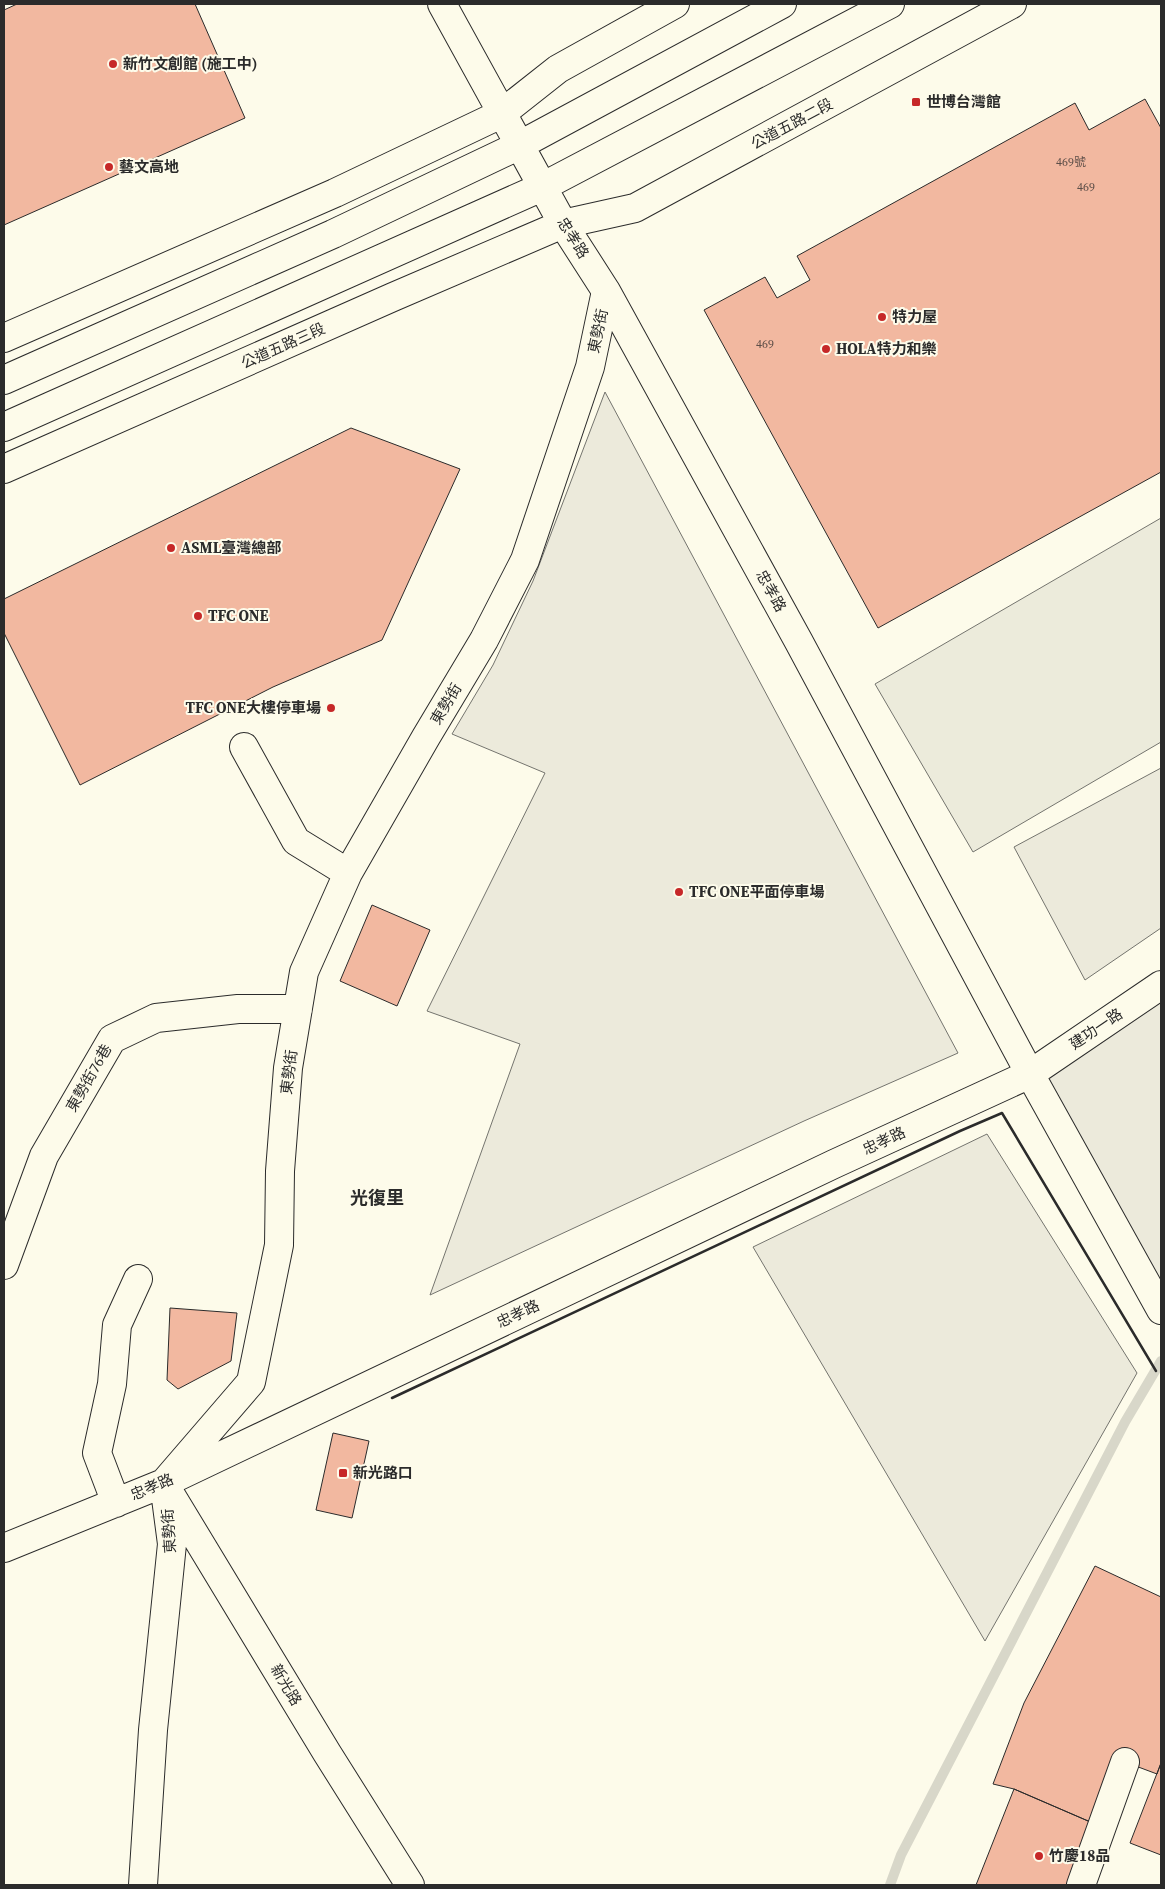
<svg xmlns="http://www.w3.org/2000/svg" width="1165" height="1889" font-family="'Source Serif 4','Noto Sans TC',serif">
<rect width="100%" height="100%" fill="#fdfbea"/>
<path fill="#ecebdb" stroke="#74746e" d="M1161 518V742L973 852 875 684Z"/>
<path fill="#eceadb" stroke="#74746e" d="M605 392 958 1053 804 1121 430 1295 520 1044 427 1011 545 773 452 734 493 665 533 581Z
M1161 768V928L1085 980 1014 847Z
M1161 985V1300L1030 1074Z
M987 1134 1137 1373 985 1641 753 1247Z"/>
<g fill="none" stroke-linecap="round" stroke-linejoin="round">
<path stroke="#d8d7c9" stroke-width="10" d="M890 1885 901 1855 1125 1422 1161 1361"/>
</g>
<path fill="#f2b8a0" stroke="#2b2b2b" d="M17 4H195L245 118 4 225V10Z
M1145 99 1161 128V472L878 628 704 310 765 277 777 298 810 280 797 256 1075 103 1089 130Z
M351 428 460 469 382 640 273 687 80 785 4 633V599Z
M372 905 430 930 397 1006 340 981Z
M170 1308 237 1313 231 1361 178 1389 167 1380Z
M333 1433 369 1441 352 1518 316 1510Z
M1095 1566 1161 1597V1763L1157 1774 1125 1762 1102 1827 1014 1789 993 1784 1024 1703Z
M1161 1763V1855L1130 1843Z
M1014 1789 1102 1827 1081 1885H976Z"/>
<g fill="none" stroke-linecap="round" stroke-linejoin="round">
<g stroke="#2b2b2b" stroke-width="30">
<path id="minor" d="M442 4 563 224 606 291 799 642 1030 1074 1161 1310
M4 338 335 193 501 114 558 69 675 4
M4 380 333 234 520 145 782 4
M4 427 542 187 890 4
M4 469 393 297 563 224 635 208 1012 4
M244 747 296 841 348 873
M4 1265 44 1156 112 1039 156 1018 238 1009H298
M169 1492 327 1753 410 1885
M116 1503 97 1453 112 1384 117 1325 138 1279
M4 1548 164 1483 834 1164 1030 1074 1161 985
M143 1885 153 1730 172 1544 164 1483 251 1382 279 1245 280 1171 288 1068 304 972 348 873 426 737 484 640 525 560 590 367 606 291
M1081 1885 1125 1762"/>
</g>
<use href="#minor" stroke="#fdfbea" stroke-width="28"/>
<path stroke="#2b2b2b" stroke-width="2.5" d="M392 1398 960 1131 1002 1113 1156 1371"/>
</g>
<g fill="#c62828" stroke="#fdfbea" stroke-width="2">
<circle cx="113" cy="64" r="5"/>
<rect x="911" y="97" width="10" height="10" rx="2.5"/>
<circle cx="109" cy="167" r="5"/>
<circle cx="882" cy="317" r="5"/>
<circle cx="826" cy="349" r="5"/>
<circle cx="171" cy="548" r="5"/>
<circle cx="198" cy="616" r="5"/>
<circle cx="331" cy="708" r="5"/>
<circle cx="679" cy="892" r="5"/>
<rect x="338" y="1468" width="10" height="10" rx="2.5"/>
<circle cx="1039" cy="1856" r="5"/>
</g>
<g text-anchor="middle" stroke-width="4" stroke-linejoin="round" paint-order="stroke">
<g font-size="12" fill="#5d4e48">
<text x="1071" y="166">469號</text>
<text x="1086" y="191">469</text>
<text x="765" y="348">469</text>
</g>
<g font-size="15" font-weight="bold" fill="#2b2b2b" stroke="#fdfbea" text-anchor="start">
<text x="123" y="69">新竹文創館 (施工中)</text>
<text x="926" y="107">世博台灣館</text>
<text x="119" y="172">藝文高地</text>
<text x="892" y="322">特力屋</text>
<text x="836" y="354">HOLA特力和樂</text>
<text x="181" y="553">ASML臺灣總部</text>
<text x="208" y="621">TFC ONE</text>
<text x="321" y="713" text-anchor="end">TFC ONE大樓停車場</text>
<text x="689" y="897">TFC ONE平面停車場</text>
<text x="353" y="1478">新光路口</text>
<text x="1049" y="1861">竹慶18品</text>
</g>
<g font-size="15" fill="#2b2b2b" stroke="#fdfbea">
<text transform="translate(792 124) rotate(-28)" y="5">公道五路二段</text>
<text transform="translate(573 238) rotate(58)" y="5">忠孝路</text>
<text transform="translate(598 331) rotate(-78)" y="5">東勢街</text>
<text transform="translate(283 346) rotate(-24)" y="5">公道五路三段</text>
<text transform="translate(771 591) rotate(61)" y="5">忠孝路</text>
<text transform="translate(446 704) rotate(-59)" y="5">東勢街</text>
<text transform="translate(1096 1029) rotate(-34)" y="5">建功一路</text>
<text transform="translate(289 1072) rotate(-83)" y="5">東勢街</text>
<text transform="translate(89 1078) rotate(-60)" y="5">東勢街76巷</text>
<text transform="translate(884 1141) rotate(-25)" y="5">忠孝路</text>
<text transform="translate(518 1314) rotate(-25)" y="5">忠孝路</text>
<text transform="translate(152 1487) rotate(-23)" y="5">忠孝路</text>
<text transform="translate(169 1531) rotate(-94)" y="5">東勢街</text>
<text transform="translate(286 1685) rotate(59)" y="5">新光路</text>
</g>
<g font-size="18" font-weight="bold" fill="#2b2b2b" stroke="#fdfbea">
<text x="377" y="1204">光復里</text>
</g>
</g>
<rect width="1165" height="1889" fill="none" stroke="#2b2b2b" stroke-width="10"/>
</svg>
